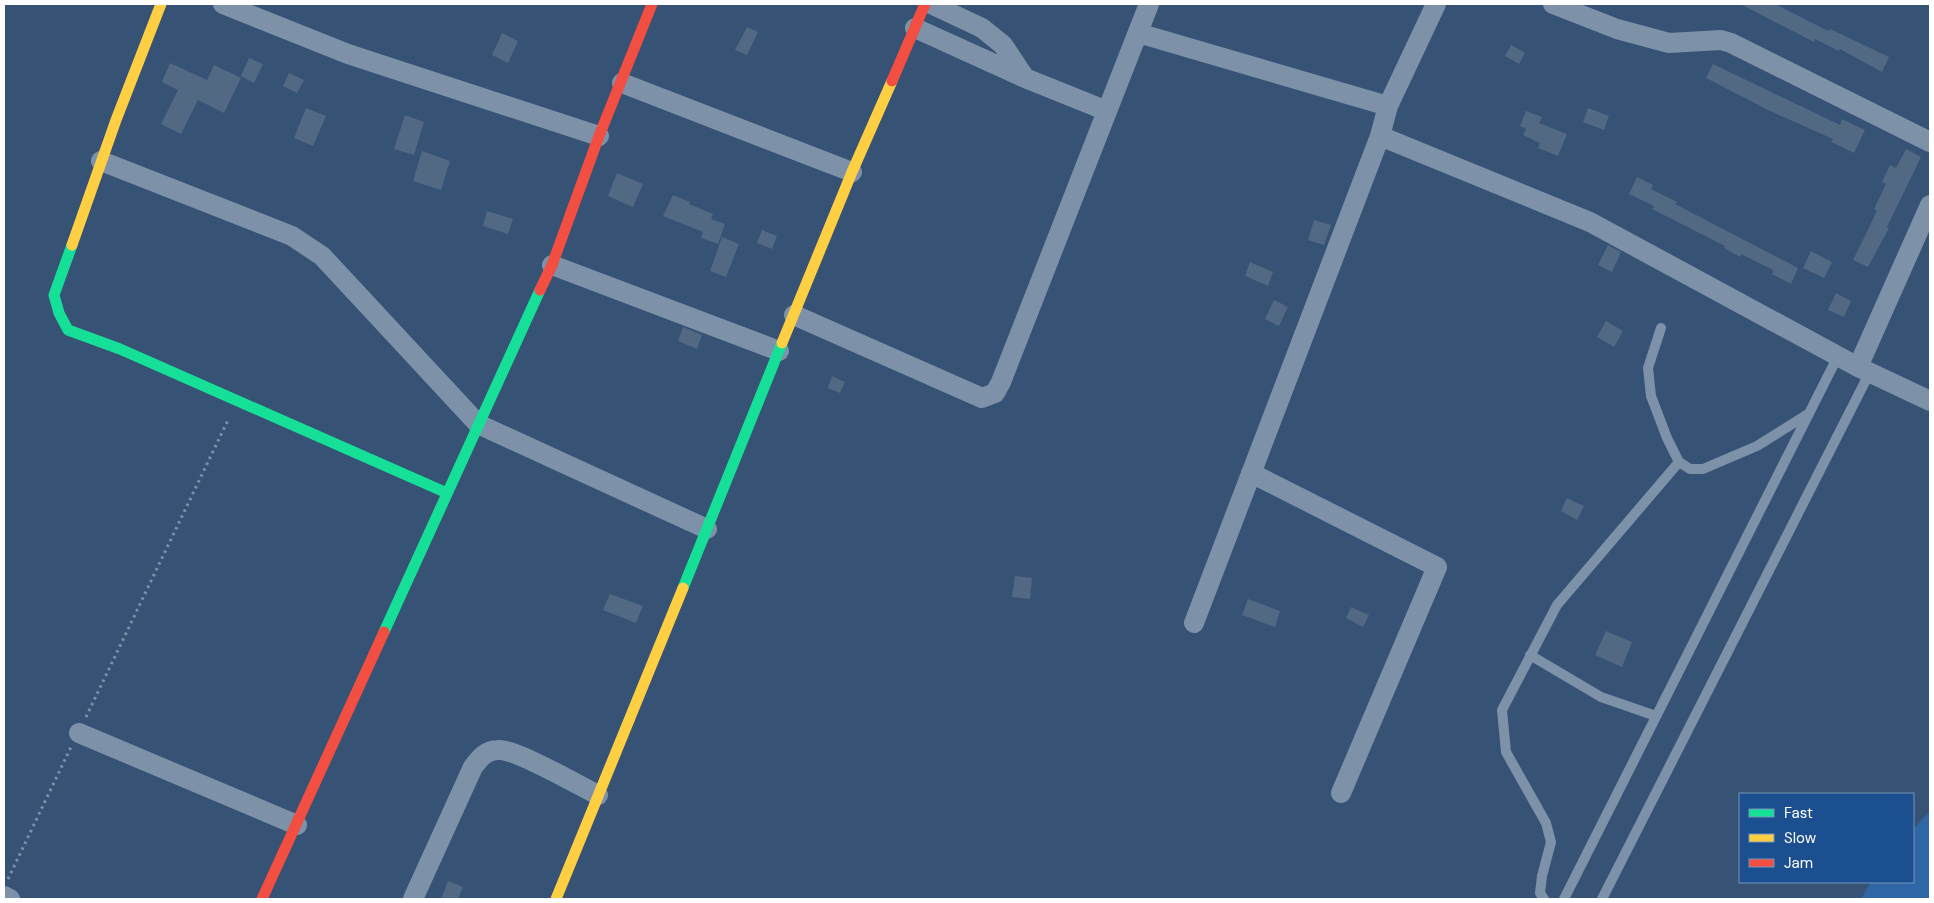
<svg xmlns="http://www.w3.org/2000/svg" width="1934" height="903" font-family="'DM Sans',sans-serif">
<rect width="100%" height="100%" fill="#365274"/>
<path fill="#2f66a5" d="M1930 811V899H1861L1871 882H1913V829Z"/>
<path fill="#526984" d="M1740 4H1775L1828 31 1830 29 1889 57 1882 72 1840 49 1839 51 1815 39 1814 42Z
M747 27 758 32 747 55 735 50Z
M502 33 518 41 508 63 492 55Z
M1511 45 1525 53 1519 64 1505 56Z
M249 58 263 64 254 83 241 76Z
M170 63 207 80 214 65 241 78 224 113 198 100 181 134 161 124 178 90 162 82Z
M1713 64 1840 125 1842 119 1865 130 1854 153 1831 142 1833 139 1770 111 1706 78Z
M289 73 304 80 297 93 283 86Z
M306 108 326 116 313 146 294 138Z
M1588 108 1609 116 1604 130 1583 122Z
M1526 111 1542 117 1539 123 1567 134 1558 156 1538 148 1540 143 1523 135 1526 129 1520 126Z
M405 115 424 122 414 155 394 149Z
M1906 149 1921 157 1887 227 1889 228 1868 267 1853 260 1877 211 1874 209 1886 184 1882 182 1890 165 1896 168Z
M422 151 450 161 441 190 413 181Z
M617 173 643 184 633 207 608 196Z
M1637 177 1653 185 1651 189 1677 202 1675 204 1798 268 1791 284 1772 274 1773 270 1741 254 1740 257 1724 248 1725 246 1652 209 1654 206 1629 194Z
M673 195 690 202 689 204 713 214 711 219 725 224 718 244 701 238 703 232 663 216Z
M487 211 513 219 508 234 483 226Z
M1314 220 1331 225 1324 245 1308 240Z
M762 230 777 236 772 249 757 243Z
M722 237 739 244 726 277 710 271Z
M1608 245 1621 252 1612 272 1598 265Z
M1811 251 1832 262 1824 278 1803 268Z
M1250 262 1273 272 1268 286 1245 276Z
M1836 293 1851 301 1844 317 1828 310Z
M1274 300 1288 307 1279 326 1265 319Z
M1606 321 1623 331 1614 347 1597 337Z
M683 327 702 335 697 349 678 341Z
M832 376 845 382 840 393 828 388Z
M1567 498 1584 506 1577 520 1561 511Z
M1015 576 1032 578 1030 599 1012 597Z
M610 594 643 606 636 623 603 610Z
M1248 599 1280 611 1275 627 1242 615Z
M1351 607 1369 615 1363 627 1346 618Z
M1606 631 1632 642 1622 667 1595 655Z
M448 881 463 887 458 899H441Z"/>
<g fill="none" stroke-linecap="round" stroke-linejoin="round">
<path stroke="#7d92a8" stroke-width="3" stroke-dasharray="2.5 4" stroke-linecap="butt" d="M86 717 229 418
M8 879 71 747"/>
<path stroke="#7d92a8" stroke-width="10" d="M1661 328 1648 368 1651 396 1667 438 1679 462 1690 469H1703L1757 446 1808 414
M1530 655 1601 697 1656 716
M1544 899 1540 893 1542 876 1551 842 1546 823 1506 752 1502 710 1557 605 1679 462
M1564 899 1838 356
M1602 899 1870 372"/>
<path stroke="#7d92a8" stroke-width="20" d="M223 4 348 54 599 136
M931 4 982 28 1003 45 1025 78
M1553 4 1617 29 1669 43 1721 40 1731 43 1930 142
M915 28 1025 78 1107 111
M1138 33 1388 106
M622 83 852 172
M1380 136 1590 222 1858 367 1930 401
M101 161 292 236 322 256 478 424 707 529
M552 265 779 351
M794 315 982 398 995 393 1001 382 1149 4
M1858 367 1930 205
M1251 473 1437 567 1341 793
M1194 623 1380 136 1388 106 1436 4
M79 733 297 825
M4 896 10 899
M413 899 473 767C480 758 486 750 498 750 514 748 580 786 598 795"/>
<path stroke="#16e098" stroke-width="11" d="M72 245 54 295 59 313 68 330 120 349 447 493
M683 588 782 343
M384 632 540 290"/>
<path stroke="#ffcf43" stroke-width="11" d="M72 245 116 120 161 4
M782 343 852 172 892 81
M556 899 683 588"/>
<path stroke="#f24e42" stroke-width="11" d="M892 81 925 4
M540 290 552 265 599 136 652 4
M262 899 384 632"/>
</g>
<rect width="1934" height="903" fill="none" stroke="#ffffff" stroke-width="10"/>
<rect x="1739" y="793" width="175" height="90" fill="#1b4f8f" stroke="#7695bc"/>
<rect x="1749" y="809" width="25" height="8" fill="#16e098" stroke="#7695bc"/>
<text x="1784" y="818" font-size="15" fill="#ffffff">Fast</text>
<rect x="1749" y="834" width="25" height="8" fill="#ffcf43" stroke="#7695bc"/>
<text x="1784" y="843" font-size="15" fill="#ffffff">Slow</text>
<rect x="1749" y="859" width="25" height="8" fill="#f24e42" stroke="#7695bc"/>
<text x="1784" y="868" font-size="15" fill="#ffffff">Jam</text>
</svg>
